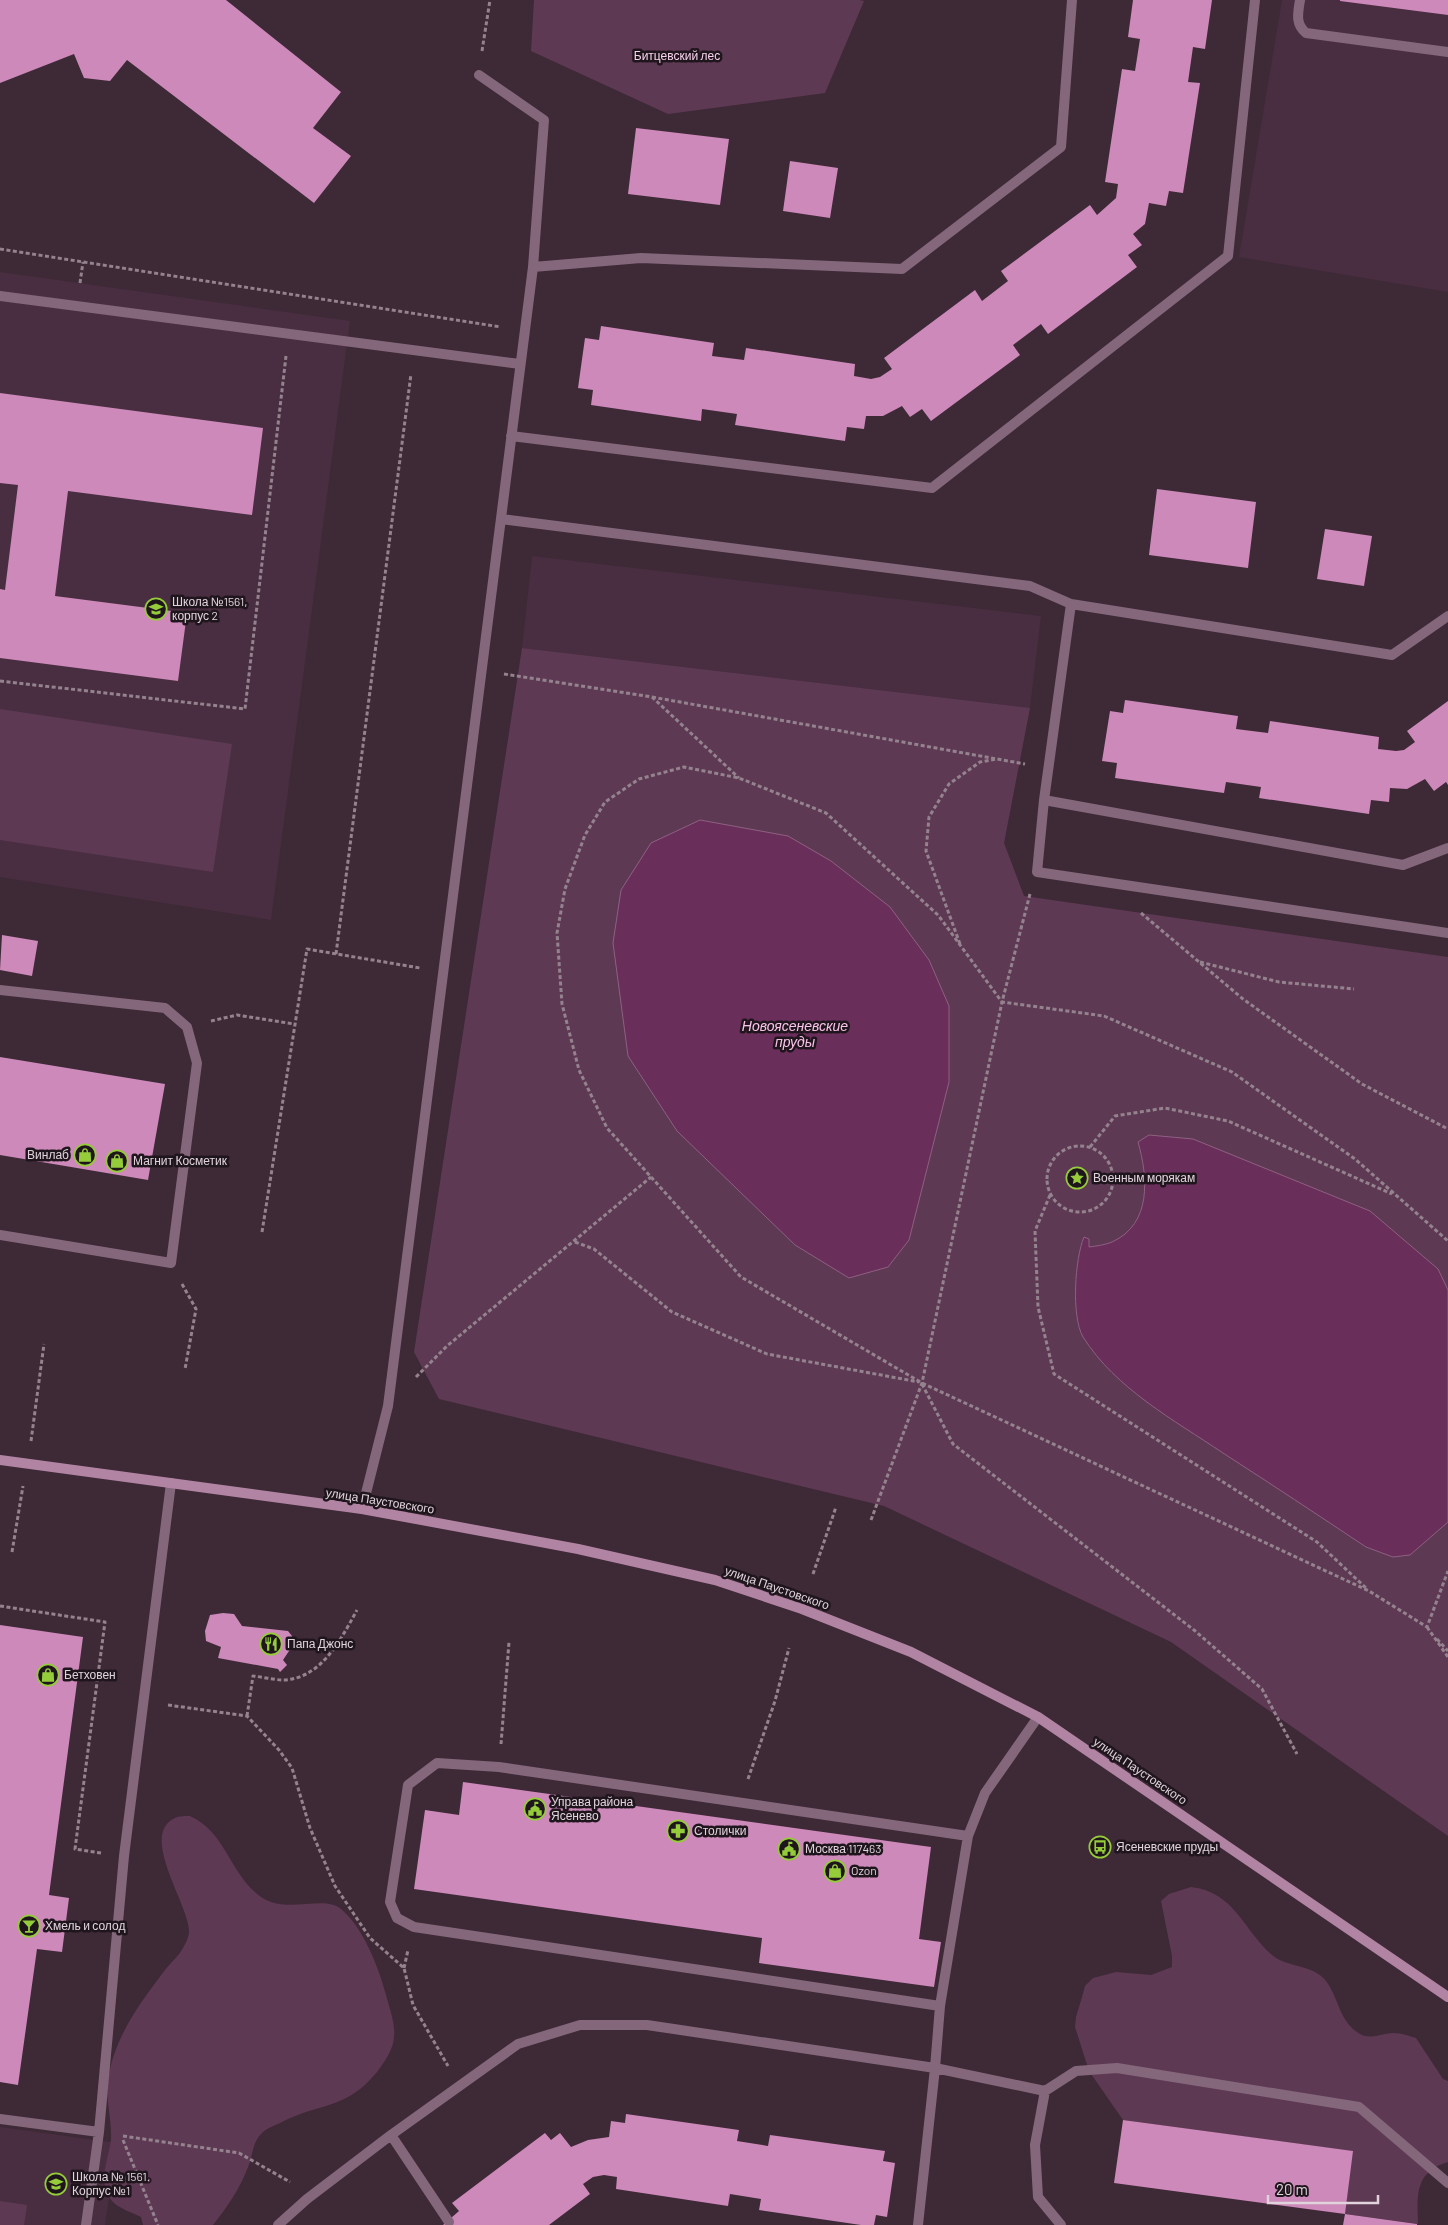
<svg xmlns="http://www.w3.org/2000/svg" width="1448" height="2225" font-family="Barlow,sans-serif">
<rect width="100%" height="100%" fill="#3e2937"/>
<path fill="#492e41" d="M1282 0H1448V292L1239 257Z
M0 272 350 321 271 920 0 877Z
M532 556 1041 616 1030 708 522 648Z
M0 2127 117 2143 105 2225H0Z"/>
<path fill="#5e3953" d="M534 0H859L864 1 825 93 668 114 531 51Z
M522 648 1030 708 1004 843 1024 896 1448 957V1836L1171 1642 884 1506 439 1399 414 1352Z
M0 709 232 744 213 872 0 840Z
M190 1816C227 1833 229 1874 261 1897 287 1915 324 1894 341 1909 363 1927 379 1968 386 1995 396 2030 401 2041 377 2072 346 2110 321 2102 282 2122 276 2125 267 2128 262 2133 252 2142 253 2156 248 2167 240 2189 227 2207 213 2225H143L141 2217C133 2213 118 2208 112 2201 96 2182 109 2160 111 2139 112 2119 105 2098 108 2079 115 2036 140 2003 165 1970 171 1962 180 1955 184 1946 186 1943 189 1936 189 1932 190 1906 138 1835 175 1818 179 1816 186 1816 190 1816Z
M1191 1887C1235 1892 1243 1930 1272 1955 1287 1968 1313 1964 1326 1981 1339 1998 1339 2022 1360 2034 1372 2040 1382 2033 1394 2033 1401 2033 1409 2036 1416 2038L1443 2079 1448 2081V2162C1415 2172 1417 2194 1418 2224L1345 2214 1352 2151 1123 2120 1089 2071 1075 2027 1076 2017 1082 1997 1085 1986 1093 1978 1116 1972 1151 1975 1172 1967V1956L1161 1901 1169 1894Z
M0 2201 27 2205 24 2225H0Z"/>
<path fill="#6a2e5b" stroke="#8e6082" d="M700 820 788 836 831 861 890 907 929 960 949 1006V1082L909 1240 888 1267 849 1278 795 1245 677 1131 628 1056 613 943 621 890 651 843Z
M1149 1135 1193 1139 1370 1211 1438 1269 1448 1290V1522L1410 1555 1393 1557 1366 1547C1318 1515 1271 1484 1223 1453 1174 1420 1116 1389 1083 1337 1071 1316 1075 1258 1084 1237L1089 1239V1247C1096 1246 1105 1245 1112 1242 1152 1224 1148 1177 1138 1142Z"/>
<path fill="#cd89ba" d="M0 0H226L341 92 313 128 351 156 314 203 127 60 110 81 84 78 74 54 0 83Z
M1133 0H1212L1205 49 1193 47 1188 82 1200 83 1183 193 1169 191 1166 206 1149 203 1145 224 1133 234 1142 245 1128 255 1137 267 1048 334 1041 324 1013 345 1020 355 931 421 922 409 910 417 902 406 883 416H866L864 429 847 427 845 441 735 425 737 414 702 409 701 421 591 405 593 390 578 388 585 338 599 340 601 326 714 343 712 356 744 360 746 348 855 364 854 376 871 379 880 377 892 369 884 358 975 290 982 301 1008 281 1001 271 1090 205 1097 215 1116 198 1118 184 1105 182 1122 69 1135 71 1140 39 1128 37Z
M1340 0H1448V15L1340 1Z
M636 128 729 139 720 205 628 194Z
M790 161 838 168 830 218 783 211Z
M0 393 263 428 252 515 68 491 55 596 187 613 178 681 0 658V589L5 590 18 485 0 483Z
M1157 489 1256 502 1248 568 1149 555Z
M1325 529 1372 536 1364 586 1317 579Z
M1125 700 1238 716 1236 729 1268 733 1270 721 1379 737 1378 749 1396 751 1404 750 1415 742 1407 731 1448 701V785L1446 782 1434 791 1425 779 1407 789 1390 788 1389 802 1371 800 1369 814 1259 798 1261 787 1226 782 1224 793 1115 778 1117 763 1102 761 1110 711 1123 713Z
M2 935 38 941 32 976 0 970Z
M0 1057 165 1084 148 1180 0 1155Z
M223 1613 234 1614 242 1626 288 1631 292 1636 293 1645 283 1660 287 1665 280 1672 278 1669 218 1658 221 1647 206 1641 205 1631 210 1615Z
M0 1625 83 1637 49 1895 69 1898 62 1952 37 1949 18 2085 0 2082Z
M463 1782 931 1847 919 1939 941 1942 934 1987 759 1963 762 1938 414 1889 425 1810 459 1815Z
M626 2114 739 2130 737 2141 768 2146 770 2135 885 2151 883 2161 895 2163 887 2217 876 2215 874 2225H861L759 2210 761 2199 730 2194 728 2206 616 2189 617 2177 604 2175 593 2177 583 2184 590 2194 549 2225H443L459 2211 452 2203 545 2133 551 2140 560 2133 571 2147 588 2140 609 2137 611 2121 625 2123Z
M1123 2120 1353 2151 1345 2214 1114 2183Z
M1345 2214 1417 2224V2225H1343Z"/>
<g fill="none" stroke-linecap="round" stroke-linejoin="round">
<path stroke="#94838e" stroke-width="3" stroke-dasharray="4 2.5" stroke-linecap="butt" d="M482 51 490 0
M0 249 501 327
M80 283 83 262
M504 674 652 697 739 778
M0 681 245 709 286 356
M652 697 1025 764
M1030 894 1002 1002 1104 1016 1232 1072 1355 1159 1448 1241
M1141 913 1243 999 1362 1084 1448 1129
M960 944 926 851 929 817 949 784 980 762 997 759
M336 954 411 374
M1200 962 1279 982 1354 989
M211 1021 237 1015 294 1024
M1047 1179a33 33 0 1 1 66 0a33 33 0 1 1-66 0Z
M1090 1147 1115 1116 1165 1108 1228 1121 1392 1194
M1050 1195 1035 1231 1038 1307 1054 1374 1317 1542 1367 1589
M262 1232 307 949 420 968
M575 1242 594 1249 672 1312 767 1354 919 1382
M182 1284 196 1309 185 1369
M416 1377 447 1346 651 1177
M922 1384 953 1444 1194 1630 1262 1689 1297 1754
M31 1441 44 1344
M871 1520 922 1383 1002 1002 938 915 826 813 739 778 684 767 639 779 605 802 585 835 565 889 557 933 562 1004 579 1070 607 1128 741 1277 922 1383 1369 1591 1427 1627 1448 1571
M12 1552 23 1486
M813 1574 836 1507
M0 1606 105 1622 75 1849 101 1853
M1427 1627 1448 1657
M1437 1639 1448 1651
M168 1705 247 1716 279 1750 292 1768 310 1828 335 1886 370 1938 404 1968 413 2005 448 2066
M247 1716 253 1676C263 1677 274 1680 284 1680 322 1678 341 1639 357 1610
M501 1744 509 1642
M748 1779 775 1701 789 1648
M404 1968 408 1950
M123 2136 239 2153 290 2182
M123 2140 158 2225"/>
<path stroke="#84677b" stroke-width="10" d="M1300 0C1298 13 1295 24 1306 33L1448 52
M479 75 544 120 533 267
M0 296 520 364
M511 436 932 488 1228 256 1255 0
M501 519 1030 586 1071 604
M1448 616 1392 655 1071 604 1044 800 1037 872 1448 933
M1044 800 1403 865 1448 848
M0 990 165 1008 187 1027 197 1063 171 1263 0 1235
M362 1509 388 1406 533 267 641 258 902 269 1061 147 1072 0
M1038 1717 985 1793 968 1836 940 2006 935 2068 1045 2091 1035 2145 1038 2197 1061 2225
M940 2006 414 1927 397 1918 390 1902 408 1785 437 1763 499 1767 968 1836
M1045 2091 1076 2071 1117 2068 1359 2107 1448 2183
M0 2119 99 2132 124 1856 171 1483
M391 2135 449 2222
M86 2225 99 2132
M278 2225 307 2199 391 2135 518 2044 580 2025H647L935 2068 918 2225"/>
<path stroke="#b284a4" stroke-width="10" d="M0 1460 362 1509 578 1549 715 1580 802 1609 911 1652 1038 1717 1448 1997"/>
</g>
<defs>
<g id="school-ring" transform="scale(1.125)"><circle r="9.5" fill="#1f151c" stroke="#95cc3a" stroke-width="1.5"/><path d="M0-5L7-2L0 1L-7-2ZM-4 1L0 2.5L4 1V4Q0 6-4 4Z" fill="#95cc3a"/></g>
<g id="shop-ring" transform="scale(1.125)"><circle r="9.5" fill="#1f151c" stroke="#95cc3a" stroke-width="1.5"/><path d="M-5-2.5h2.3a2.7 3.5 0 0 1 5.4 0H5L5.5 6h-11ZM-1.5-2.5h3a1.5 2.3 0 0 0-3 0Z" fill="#95cc3a"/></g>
<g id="sight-ring" transform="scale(1.125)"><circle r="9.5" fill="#1f151c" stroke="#95cc3a" stroke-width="1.5"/><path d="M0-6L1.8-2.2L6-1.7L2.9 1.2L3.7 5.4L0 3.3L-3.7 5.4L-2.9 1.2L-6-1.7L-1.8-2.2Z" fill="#95cc3a"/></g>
<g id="restaurant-ring" transform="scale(1.125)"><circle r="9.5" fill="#1f151c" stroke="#95cc3a" stroke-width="1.5"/><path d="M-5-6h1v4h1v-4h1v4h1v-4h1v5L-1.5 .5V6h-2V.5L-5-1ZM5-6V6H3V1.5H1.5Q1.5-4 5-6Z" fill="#95cc3a"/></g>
<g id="civic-ring" transform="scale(1.125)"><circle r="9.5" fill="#1f151c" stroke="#95cc3a" stroke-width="1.5"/><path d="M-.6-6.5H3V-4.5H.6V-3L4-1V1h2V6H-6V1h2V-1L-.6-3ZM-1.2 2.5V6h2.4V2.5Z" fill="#95cc3a"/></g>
<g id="pharmacy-ring" transform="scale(1.125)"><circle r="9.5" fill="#1f151c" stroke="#95cc3a" stroke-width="1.5"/><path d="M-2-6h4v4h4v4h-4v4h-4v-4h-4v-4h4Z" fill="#95cc3a"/></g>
<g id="bus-ring" transform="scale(1.125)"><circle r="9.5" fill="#1f151c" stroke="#95cc3a" stroke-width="1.5"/><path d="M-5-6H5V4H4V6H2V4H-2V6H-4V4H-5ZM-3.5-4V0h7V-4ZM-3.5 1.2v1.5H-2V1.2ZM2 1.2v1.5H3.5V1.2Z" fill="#95cc3a"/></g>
<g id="bar-ring" transform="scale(1.125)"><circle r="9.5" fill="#1f151c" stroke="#95cc3a" stroke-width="1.5"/><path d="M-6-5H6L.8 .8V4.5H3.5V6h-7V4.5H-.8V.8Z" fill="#95cc3a"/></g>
</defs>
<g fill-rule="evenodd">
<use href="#school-ring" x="156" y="609"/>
<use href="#shop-ring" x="85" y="1155"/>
<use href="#shop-ring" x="117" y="1161"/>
<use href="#sight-ring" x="1077" y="1178"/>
<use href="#restaurant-ring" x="271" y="1644"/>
<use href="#shop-ring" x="48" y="1675"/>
<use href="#civic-ring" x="535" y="1809"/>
<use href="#pharmacy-ring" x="678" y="1831"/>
<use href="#bus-ring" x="1100" y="1847"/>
<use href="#civic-ring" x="789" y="1849"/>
<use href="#shop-ring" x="835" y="1871"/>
<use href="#bar-ring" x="29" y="1926"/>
<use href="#school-ring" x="56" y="2184"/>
</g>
<g text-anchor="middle" stroke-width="5" stroke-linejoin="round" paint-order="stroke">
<g font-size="12" fill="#f9d3ed" stroke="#1f151c">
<text x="677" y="60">Битцевский лес</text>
</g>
<g font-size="12" fill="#e1d3dc" stroke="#1f151c" text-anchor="start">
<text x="172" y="606">Школа №1561,<tspan x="172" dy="14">корпус 2</tspan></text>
<text x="69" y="1159" text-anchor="end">Винлаб</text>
<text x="133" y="1165">Магнит Косметик</text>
<text x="1093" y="1182">Военным морякам</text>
<text x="287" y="1648">Папа Джонс</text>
<text x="64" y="1679">Бетховен</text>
<text x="551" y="1806">Управа района<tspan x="551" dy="14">Ясенево</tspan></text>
<text x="694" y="1835">Столички</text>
<text x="1116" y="1851">Ясеневские пруды</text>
<text x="805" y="1853">Москва 117463</text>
<text x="851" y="1875">Ozon</text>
<text x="45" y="1930">Хмель и солод</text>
<text x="72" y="2181">Школа № 1561.<tspan x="72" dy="14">Корпус №1</tspan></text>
</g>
<g font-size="12" fill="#e1d3dc" stroke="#1f151c">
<text transform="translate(380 1501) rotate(9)" y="4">улица Паустовского</text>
<text transform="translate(777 1588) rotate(19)" y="4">улица Паустовского</text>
<text transform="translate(1140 1771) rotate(34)" y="4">улица Паустовского</text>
</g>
<g font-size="14" font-style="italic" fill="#fac3e9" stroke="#1f151c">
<text x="795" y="1031">Новоясеневские<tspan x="795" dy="16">пруды</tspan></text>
</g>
</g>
<path d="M1268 2195v8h110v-8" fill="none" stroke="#e1d3dc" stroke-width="2.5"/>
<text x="1276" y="2195" font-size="15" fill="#e1d3dc" stroke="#1f151c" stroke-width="4" paint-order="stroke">20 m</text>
</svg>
